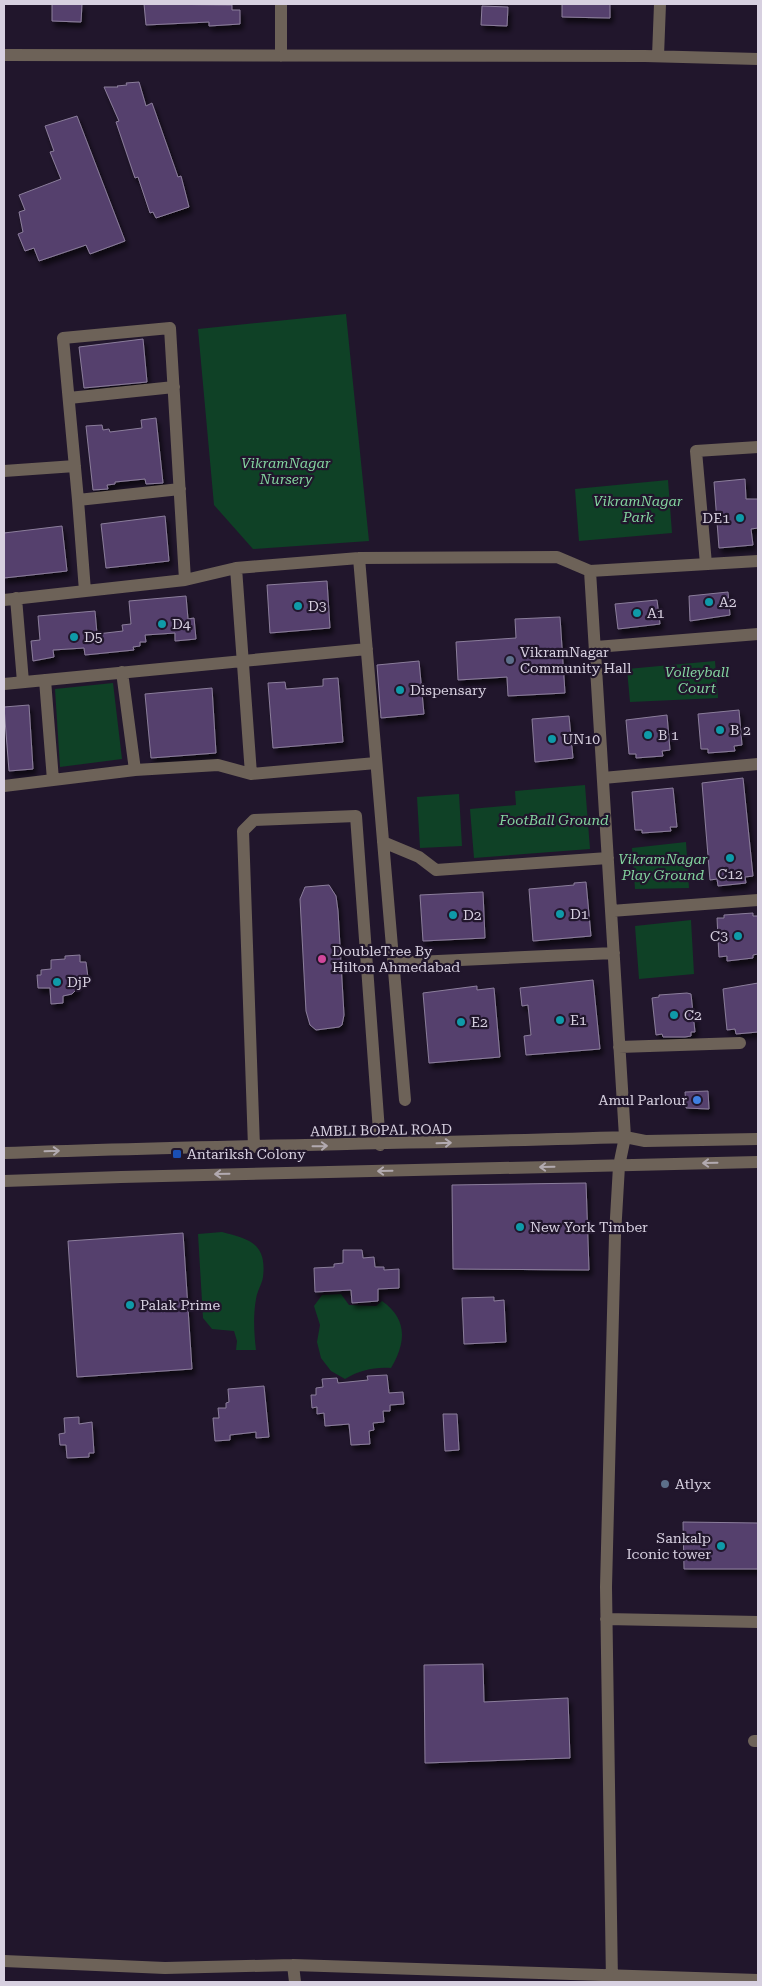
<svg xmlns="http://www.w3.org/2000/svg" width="762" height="1986" font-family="'Roboto Serif',serif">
<defs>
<filter id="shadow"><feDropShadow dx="3" dy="5" stdDeviation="2.5" flood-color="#0009"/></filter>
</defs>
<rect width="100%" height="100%" fill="#21162c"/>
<path fill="#0f4126" d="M346 314 369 541 253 549 214 505 198 329Z
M668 480 672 533 579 541 575 489Z
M715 661 718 698 630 702 627 669Z
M113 683 122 759 60 767 55 689Z
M585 785 590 849 474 858 470 809 516 805 515 791Z
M459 794 462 846 420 848 417 797Z
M686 842 689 888 635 889 632 848Z
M691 920 694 974 639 979 635 926Z
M222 1232C249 1239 267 1243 263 1277 262 1284 257 1291 256 1299 253 1316 254 1333 256 1350H236L237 1341 234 1331 212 1329 203 1318 198 1234Z
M341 1294 349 1305 376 1306 382 1301C408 1319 406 1343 391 1368 374 1367 360 1370 345 1379L331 1371 321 1358 317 1342 320 1325 314 1306 322 1295Z"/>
<path fill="#553f6d" stroke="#8b7e9b" filter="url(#shadow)" d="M52 4H82L81 22 52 21Z
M144 4 232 5V10H240V24L209 26V22L146 25Z
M562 4H610V18L562 17Z
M482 6 508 7 507 26 481 25Z
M139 82 146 106 152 103 178 177 181 176 189 207 156 218 153 212 150 213 138 177 135 178 116 122 119 121 104 87H118L117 86 127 85 126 83Z
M77 116 125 241 90 254 86 245 39 261 34 248 25 251 18 234 23 232 19 212 25 210 19 195 61 179 50 152 54 151 45 126Z
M143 339 147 382 84 388 79 347Z
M156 418 163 483 146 484 145 479 115 482V484L107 485 108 489 93 490 86 426 102 425 103 430 109 429 110 432 142 428 141 420Z
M745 479 746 499H758V528L751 529 753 545 719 548 714 482Z
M165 516 169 561 106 568 101 524Z
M62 526 67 571 4 578V533Z
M327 581 330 628 270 633 267 585Z
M728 592 730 615 690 621 689 596Z
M186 596 188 619 194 618 196 639 175 641V633L145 635 146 642H140V646L133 647 134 650 85 655 84 648 53 650 54 657 33 661 31 641 40 640 38 616 95 611 97 634 123 631 122 625 131 624 129 601Z
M657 600 660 624 618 629 615 604Z
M560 617 565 693 508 696 507 677 458 680 456 642 516 638 515 619Z
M419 661 424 714 381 718 377 665Z
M338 678 343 742 273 748 268 683 285 682 286 689 323 686V679Z
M212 688 216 753 151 758 145 694Z
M29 705 33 769 9 771 4 707Z
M739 710 742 745 734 746 735 751 708 753V749H701L698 714Z
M667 715 670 750 662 751 663 756 649 757 636 758V754H629L626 720Z
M569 716 573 758 535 762 532 719Z
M743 778 753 876 745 877 746 883 718 886 717 879 710 880 702 783Z
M673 788 677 827H670L671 831 642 833V830H635L632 792Z
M586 882 591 936 533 941 529 889 574 885V883Z
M329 885 336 896 338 911 344 1015 342 1025 339 1027 316 1030 310 1025 306 1011 300 899 305 887Z
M483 892 485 938 423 941 420 895Z
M753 913V916H758V954L753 955V958L727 961V956L719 957 717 918H724V915Z
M80 955V962H86L88 978H78L77 989 72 994 63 996V1003L51 1004 50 988H38L37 975H41V970L51 969V960L65 959V956Z
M593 980 600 1049 526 1055 524 1036 531 1035 528 1005 522 1006 520 988Z
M758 983V1032L736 1034 735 1029 727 1030 723 989Z
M477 986V990L494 988 500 1057 429 1063 423 993Z
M687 993 691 994 695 1032H691V1036L685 1037H663L662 1034 656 1035 652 998 659 997V995Z
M708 1091 709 1109 686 1108 685 1092Z
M586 1183 589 1270 453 1269 452 1185Z
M183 1233 192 1369 77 1377 68 1241Z
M343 1250H362L363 1258 374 1257 375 1267H384V1270L399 1269V1288L378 1289V1301L352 1303 351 1290 315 1292 314 1268 334 1267V1264L343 1263Z
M494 1297V1301L504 1300 506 1342 464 1344 462 1298Z
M387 1375 389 1393 403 1392 404 1404 390 1405V1411H383L384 1422 373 1423 374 1430 369 1431 370 1444 351 1445 349 1424 325 1426 324 1413 317 1414V1407L312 1408 311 1395H316V1388L323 1387 322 1379 337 1378 338 1383 368 1380 367 1376Z
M264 1386 269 1437 256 1438V1432L230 1435V1440L215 1441 213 1418H219L218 1408H226V1403L229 1402 228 1389Z
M443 1414H457L459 1450 445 1451Z
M79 1417V1424L92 1422 94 1453H89V1457L67 1458 66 1445H60L59 1434 65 1433 64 1418Z
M683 1522 758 1523V1569H684Z
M483 1664 484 1702 568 1698 570 1758 425 1763 424 1665Z"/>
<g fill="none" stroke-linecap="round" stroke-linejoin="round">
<path stroke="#6d6258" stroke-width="12" d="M4 55 645 56 758 59
M281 56V4
M658 56 660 4
M69 398 174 387
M4 471 75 466
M180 489 78 500 63 338 170 328 185 580
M78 500 85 591
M359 558 405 1100
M706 564 696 451 758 447
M236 568 359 558 557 557 590 571
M16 598 23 682
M4 600 185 580 236 568 251 774
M596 647 758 634
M122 672 135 770
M45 680 53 780
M4 684 367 649
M603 778 758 764
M4 786 135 770 218 765 251 774 376 763
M383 842 419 857 436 870 608 858
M611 911 758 900
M393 963 614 953
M619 1047 740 1043
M254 1147 243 831 254 820 356 816 380 1145
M4 1153C211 1145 418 1144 625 1137L645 1141 758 1139
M4 1181 121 1177 758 1162
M606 1619 758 1622
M754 1741H758
M4 1961 165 1968 293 1965 758 1980
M293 1965 295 1982
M612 1982 606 1587 615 1235 619 1166 625 1137 590 571 758 561"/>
</g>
<defs><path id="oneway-shaft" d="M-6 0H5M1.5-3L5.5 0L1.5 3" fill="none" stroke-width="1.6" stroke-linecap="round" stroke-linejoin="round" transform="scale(1.25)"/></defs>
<g stroke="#b2aab0">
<use href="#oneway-shaft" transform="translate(444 1143) rotate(-2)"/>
<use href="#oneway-shaft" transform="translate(320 1146) rotate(-1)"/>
<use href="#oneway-shaft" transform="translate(52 1151) rotate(-2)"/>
<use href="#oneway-shaft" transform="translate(710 1163) rotate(179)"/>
<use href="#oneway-shaft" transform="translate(547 1167) rotate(179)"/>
<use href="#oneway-shaft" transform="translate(385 1171) rotate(179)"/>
<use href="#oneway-shaft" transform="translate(222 1174) rotate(179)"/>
</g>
<g fill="#0f9aa8" stroke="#21162c" stroke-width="2">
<circle cx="740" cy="518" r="5"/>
<circle cx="709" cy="602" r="5"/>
<circle cx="298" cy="606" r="5"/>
<circle cx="637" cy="613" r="5"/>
<circle cx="162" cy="624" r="5"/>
<circle cx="74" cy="637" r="5"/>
<circle cx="400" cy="690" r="5"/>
<circle cx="720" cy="730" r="5"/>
<circle cx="648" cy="735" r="5"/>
<circle cx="552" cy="739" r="5"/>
<circle cx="730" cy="858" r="5"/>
<circle cx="560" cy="914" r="5"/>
<circle cx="453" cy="915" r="5"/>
<circle cx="738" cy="936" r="5"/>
<circle cx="57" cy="982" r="5"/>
<circle cx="674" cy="1015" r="5"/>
<circle cx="560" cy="1020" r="5"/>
<circle cx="461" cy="1022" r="5"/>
<circle cx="520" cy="1227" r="5"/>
<circle cx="130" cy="1305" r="5"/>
<circle cx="721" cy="1546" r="5"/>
</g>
<g fill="#5c6f8a" stroke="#21162c" stroke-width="2">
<circle cx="510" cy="660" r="5"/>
<circle cx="665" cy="1484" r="5"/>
</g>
<circle fill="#d1479c" stroke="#21162c" stroke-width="2" cx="322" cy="959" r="5"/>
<circle fill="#3f7fe0" stroke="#21162c" stroke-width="2" cx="697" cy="1100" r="5"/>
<rect fill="#1a4fb4" stroke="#21162c" stroke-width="2" x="172" y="1149" width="10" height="10" rx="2.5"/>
<g text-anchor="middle" stroke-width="4.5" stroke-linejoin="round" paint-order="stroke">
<g font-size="14" font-style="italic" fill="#83d39f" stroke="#21162c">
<text x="286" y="468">VikramNagar<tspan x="286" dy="16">Nursery</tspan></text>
<text x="638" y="506">VikramNagar<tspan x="638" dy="16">Park</tspan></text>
<text x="697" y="677">Volleyball<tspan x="697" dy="16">Court</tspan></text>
<text x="554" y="825">FootBall Ground</text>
<text x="663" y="864">VikramNagar<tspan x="663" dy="16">Play Ground</tspan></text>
</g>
<g font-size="14" fill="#d7d0e0" stroke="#21162c" text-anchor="start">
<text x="730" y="523" text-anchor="end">DE1</text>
<text x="719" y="607">A2</text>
<text x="308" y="611">D3</text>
<text x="647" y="618">A1</text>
<text x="172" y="629">D4</text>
<text x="84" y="642">D5</text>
<text x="520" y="657">VikramNagar<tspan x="520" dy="16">Community Hall</tspan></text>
<text x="410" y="695">Dispensary</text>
<text x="730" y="735">B 2</text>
<text x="658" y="740">B 1</text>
<text x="562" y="744">UN10</text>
<text x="730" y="879" text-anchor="middle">C12</text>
<text x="570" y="919">D1</text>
<text x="463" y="920">D2</text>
<text x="728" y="941" text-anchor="end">C3</text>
<text x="332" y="956">DoubleTree By<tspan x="332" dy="16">Hilton Ahmedabad</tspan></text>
<text x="67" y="987">DjP</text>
<text x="684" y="1020">C2</text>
<text x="570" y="1025">E1</text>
<text x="471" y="1027">E2</text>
<text x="687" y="1105" text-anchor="end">Amul Parlour</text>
<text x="187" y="1159">Antariksh Colony</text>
<text x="530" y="1232">New York Timber</text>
<text x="140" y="1310">Palak Prime</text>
<text x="675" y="1489">Atlyx</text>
<text x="711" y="1543" text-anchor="end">Sankalp<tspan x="711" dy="16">Iconic tower</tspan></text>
</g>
<g font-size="14" fill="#d7d0e0" stroke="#21162c">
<text transform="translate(381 1130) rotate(-1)" y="5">AMBLI BOPAL ROAD</text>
</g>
</g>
<rect width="762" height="1986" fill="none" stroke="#d7d0e0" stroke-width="10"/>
</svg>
